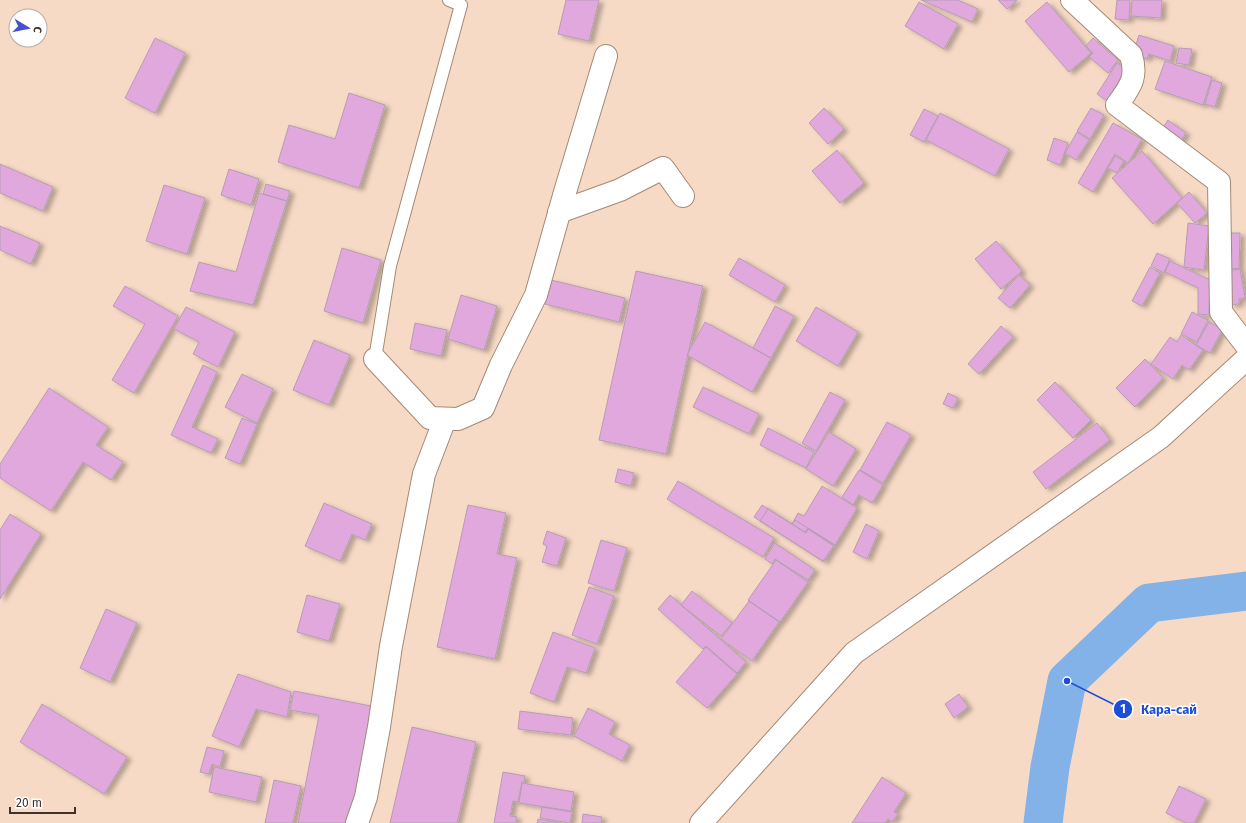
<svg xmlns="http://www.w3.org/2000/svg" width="1246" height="823" font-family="'Fira Sans',sans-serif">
<defs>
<filter id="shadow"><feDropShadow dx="4.5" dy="2.5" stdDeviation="2" flood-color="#0004"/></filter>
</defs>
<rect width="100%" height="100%" fill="#f7dac5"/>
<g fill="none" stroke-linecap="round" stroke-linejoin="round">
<path stroke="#83b2e9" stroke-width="39" d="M1043 823 1050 767 1067 681 1149 603 1246 591"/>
</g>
<path fill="#e0a8dd" stroke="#b69db4" filter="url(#shadow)" d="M566 0H599L589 41 558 34Z
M921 0H958L978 9 972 22Z
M998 0H1017L1007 9Z
M1117 0H1130L1129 20 1115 19Z
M1132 0H1162L1161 18 1131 16Z
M919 2 958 24 944 49 905 26Z
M1047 2 1091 53 1069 72 1025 21Z
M1139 35 1174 46 1170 61 1149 54 1147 59 1133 54Z
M155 38 185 53 155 113 125 98Z
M1093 38 1118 60 1108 73 1089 57 1093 53 1086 46Z
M1179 48 1192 49 1189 65 1176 63Z
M1165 61 1212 77 1203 105 1155 89Z
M1117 63 1131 72 1110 103 1097 94Z
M1212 80 1222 83 1215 107 1205 104Z
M349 93 385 105 359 188 278 162 289 125 335 139Z
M824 108 844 129 828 144 809 123Z
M1091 108 1104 115 1090 139 1077 131Z
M924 109 938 116 924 142 910 135Z
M940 113 1009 149 995 176 926 140Z
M1168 120 1186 133 1180 142 1162 129Z
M1113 123 1142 139 1128 163 1115 154 1093 192 1078 183Z
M1077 132 1089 140 1076 160 1065 153Z
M1054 138 1068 143 1060 165 1047 160Z
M837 150 864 183 840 203 812 171Z
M1142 151 1182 198 1153 224 1112 178Z
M1115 156 1124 161 1117 173 1108 168Z
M0 164 53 187 43 211 0 193Z
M229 169 259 179 251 205 221 195Z
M266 184 290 191 287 201 263 194Z
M164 185 205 198 187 254 146 241Z
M1189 192 1207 213 1195 223 1177 203Z
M259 193 287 201 253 305 190 291 199 262 236 272Z
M1188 223 1209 226 1204 270 1184 267Z
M0 226 40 243 31 264 0 250Z
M1228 233H1240L1239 269 1228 268Z
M996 241 1022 271 1001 289 975 259Z
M342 248 381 260 363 323 324 311Z
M1157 253 1170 259 1164 273 1151 266Z
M739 258 785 285 775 302 729 275Z
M1170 261 1210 280 1209 315 1198 314V288L1165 272Z
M1150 267 1160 273 1142 306 1132 301Z
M1240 269 1245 298 1239 299V304L1231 305 1226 271Z
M636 271 703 286 666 454 599 440Z
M1019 275 1030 285 1010 308 998 298Z
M551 280 625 298 619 322 545 304Z
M125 286 178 316 134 393 112 380 145 324 113 306Z
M461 295 497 306 484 350 448 339Z
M775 306 794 316 771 358 753 348Z
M186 307 235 332 218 367 193 354 199 342 174 329Z
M816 307 858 332 838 366 796 341Z
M1192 312 1208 320 1197 342 1181 334Z
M705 322 771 358 752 392 687 355Z
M1209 322 1223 329 1210 353 1196 345Z
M415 323 447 330 441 356 410 349Z
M1001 326 1013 337 979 374 968 364Z
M1181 335 1203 350 1189 370 1182 365 1173 379 1151 364 1170 337 1177 342Z
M314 340 350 355 329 405 293 390Z
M1145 359 1163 378 1135 407 1116 388Z
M203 365 217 372 192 427 218 439 211 453 171 435Z
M242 374 273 389 257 423 225 407Z
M1055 382 1091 420 1073 438 1037 400Z
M703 387 759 414 749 434 693 407Z
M49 388 108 427 96 445 123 462 111 480 83 462 51 511 0 478V464Z
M830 392 845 400 816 451 802 443Z
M948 393 958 398 953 408 943 404Z
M242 418 257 424 240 464 225 458Z
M887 422 911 435 883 483 860 470Z
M1097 423 1110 440 1046 489 1033 472Z
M768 428 814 452 806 468 760 445Z
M829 432 856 449 833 486 806 469Z
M618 469 634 473 631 486 615 482Z
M859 470 883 485 872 503 859 495 853 505 842 497Z
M678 481 774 538 763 557 667 499Z
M822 486 857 508 835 545 808 528 805 532 792 524 798 513 804 516Z
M324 503 372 524 365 540 352 534 340 561 305 546Z
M468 505 506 513 497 554 517 558 495 659 437 647Z
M762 505 792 524 795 520 834 545 824 562 754 517Z
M768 509 806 533 808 529 834 546 823 561 760 521Z
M10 514 41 534 0 599V530Z
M866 524 879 531 867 559 853 552Z
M547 531 566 538 557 566 542 562 547 546 543 544Z
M601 540 627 548 614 591 588 583Z
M775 543 815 570 808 580 775 559 772 564 765 559Z
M776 560 808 582 780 622 748 600Z
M589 587 614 596 597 644 572 635Z
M692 591 732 623 721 636 681 605Z
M307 595 340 604 329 641 297 632Z
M670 595 746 662 737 673 706 646 703 649 658 609Z
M749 601 779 622 752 661 721 639Z
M106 609 137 623 110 682 80 668Z
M553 632 595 648 586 673 567 667 554 702 530 693Z
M706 647 737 674 707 708 676 682Z
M238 674 291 692 287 717 256 709 239 747 212 736Z
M294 691 376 707 353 823H298L319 715 290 710Z
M959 694 968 707 954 718 945 704Z
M42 704 127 757 104 794 20 742Z
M588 708 615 722 609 734 630 745 622 761 574 736Z
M520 711 573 718 571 735 518 729Z
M412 727 476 742 457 823H390Z
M207 747 224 751 220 767 212 764 209 774 200 772Z
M214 767 262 777 256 802 209 792Z
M503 772 525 776 524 782H522L518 802 513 801 510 816 517 817 516 823H494Z
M882 777 906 793 894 812 898 814 892 822 888 819 885 823H852Z
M274 780 301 786 293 823H265Z
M522 783 574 792 571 811 519 803Z
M1179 786 1206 799 1194 823H1186L1166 813Z
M542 807 572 812 570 823 540 818Z
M583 814 602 817 601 823H582Z
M538 819 559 823H537Z"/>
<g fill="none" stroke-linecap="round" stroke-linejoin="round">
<g stroke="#a48975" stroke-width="14">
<path id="service" d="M375 359 390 266 461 5 449 0"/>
</g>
<g stroke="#a48975" stroke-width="24">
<path id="minor" d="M1072 0 1131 55C1138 78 1130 87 1117 105L1219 182 1221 312 1246 345
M559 212 620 190 663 168 683 196
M375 359 430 418 458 419 483 408 501 365 536 295 565 192 606 56
M357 823 366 797 379 727 391 646 424 474 445 419"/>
</g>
<g stroke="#a48975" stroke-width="24">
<path id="secondary" d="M701 823 854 653 1161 437 1246 359"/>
</g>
<use href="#service" stroke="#fff" stroke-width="12"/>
<use href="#minor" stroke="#fff" stroke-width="22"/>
<use href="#secondary" stroke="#fff" stroke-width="22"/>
</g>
<path fill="none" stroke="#1d4ed8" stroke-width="1.5" d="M1067 681L1123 709"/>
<g fill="#1d4ed8" stroke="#fff" stroke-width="1.5">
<circle cx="1067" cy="681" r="4"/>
<circle cx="1123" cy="709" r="10"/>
</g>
<g font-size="12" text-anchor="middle" font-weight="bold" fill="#fff">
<text x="1123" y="713">1</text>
</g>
<g font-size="13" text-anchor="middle" font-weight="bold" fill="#1d4ed8" stroke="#fff" stroke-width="3" stroke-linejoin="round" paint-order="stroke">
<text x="1169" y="714">Кара-сай</text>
</g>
<g transform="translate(28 28) rotate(100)"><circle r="19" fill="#ffffff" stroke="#b2adaa"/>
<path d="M0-3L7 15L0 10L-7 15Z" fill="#4653c8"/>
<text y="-6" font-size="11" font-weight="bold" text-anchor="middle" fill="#3e332b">С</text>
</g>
<path d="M10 807v6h65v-6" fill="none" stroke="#3e332b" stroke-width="2"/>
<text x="16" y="807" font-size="12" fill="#3e332b" stroke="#ffffff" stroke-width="3" paint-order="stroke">20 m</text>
</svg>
